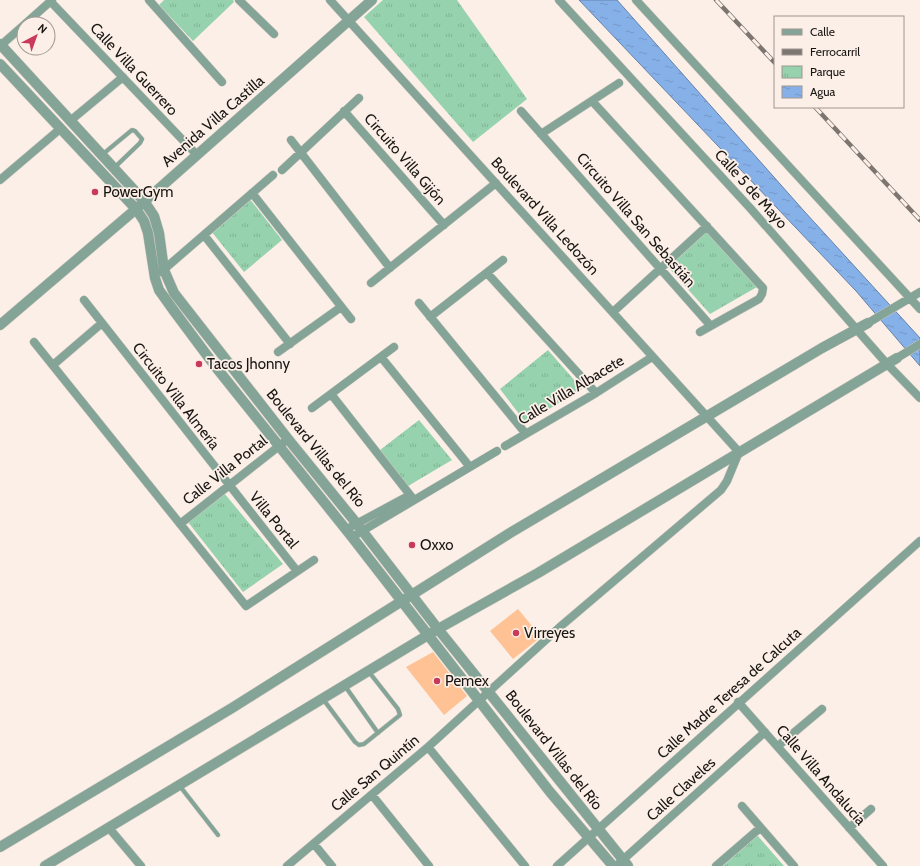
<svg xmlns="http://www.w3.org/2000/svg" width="920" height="866" font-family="Cabin,sans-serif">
<defs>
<pattern id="park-tufts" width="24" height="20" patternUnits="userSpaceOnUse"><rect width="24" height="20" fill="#96d2ad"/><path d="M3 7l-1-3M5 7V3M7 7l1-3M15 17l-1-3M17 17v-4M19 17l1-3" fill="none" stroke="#81b394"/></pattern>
<pattern id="water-ripples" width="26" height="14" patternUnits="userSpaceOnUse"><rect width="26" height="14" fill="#86b1e8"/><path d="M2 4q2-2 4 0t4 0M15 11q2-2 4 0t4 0" fill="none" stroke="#7397c6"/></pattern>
</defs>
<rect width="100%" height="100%" fill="#fbefe7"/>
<path fill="url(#park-tufts)" d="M164 0H233L234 2 193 41 159 5Z
M383 0H457L527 99 473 142 364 17Z
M249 198 282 240 244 272 211 231Z
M706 231 757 287 710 314 668 267Z
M548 350 582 389 526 423 500 389Z
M419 420 452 460 408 486 380 450Z
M224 493 283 564 243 592 188 522Z
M757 835 784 866H723Z"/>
<path fill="url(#water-ripples)" stroke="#6582a8" d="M579 0H617L804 211 920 338V366L856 291Z"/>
<path fill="#fec294" d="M518 609 541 637 513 659 490 631Z
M433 652 467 696 444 715 406 667Z"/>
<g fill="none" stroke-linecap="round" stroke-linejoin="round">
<g stroke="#d7ccc5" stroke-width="5">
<path id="service" d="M103 154 132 130 135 131 142 139 140 143 115 167
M345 686 378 733
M323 699 355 742 359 745 364 744 400 715 398 709 369 672
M179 785 218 835"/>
</g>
<g stroke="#d7ccc5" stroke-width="9">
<path id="minor" d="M149 0 222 82
M239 0 274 34
M559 0 751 209 887 364 920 398
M636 0 920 309
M51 2 197 155
M25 24 52 0
M0 46 24 25
M592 101 763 288 762 294 759 299 700 332
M344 111 444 225
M521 111 710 325
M70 121 123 77
M541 134 619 83
M291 140 390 268
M282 170 359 98
M0 180 60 129
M252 193 351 319
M204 235 290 344
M161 272 273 175
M487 273 596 393
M371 283 496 183
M84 300 297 571
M419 303 526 434
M613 312 707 226
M430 317 503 260
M868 323 920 292
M34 342 246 606 314 560
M278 352 341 307
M381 357 470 467
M897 358 920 344
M53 365 102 323
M331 394 414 500
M312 408 394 347
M505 446 596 393 652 357
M180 524 288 439
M347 529 410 495
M352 537 497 451
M738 702 883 866
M778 746 822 709
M428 747 525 866
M372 795 429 866
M742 806 794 866
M109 828 141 866
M849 828 871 809
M314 844 332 866
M287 866 428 747 561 626 721 490 727 481 739 452 330 0
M557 866 920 541
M616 866 765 732
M716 866 760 828"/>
</g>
<g stroke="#d7ccc5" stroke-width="11">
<path id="tertiary" d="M0 44 144 201 154 216 159 233 164 270 174 293 288 439 357 524 438 629 628 866
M0 64 136 209 144 221 148 233 155 278 159 290 174 311 215 366 352 537 550 792 613 866
M0 325 136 209 372 0
M0 847 232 708 510 533 822 348 868 323
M45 866 438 629 538 573 897 358"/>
</g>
<use href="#service" stroke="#83a496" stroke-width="4"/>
<use href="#minor" stroke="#83a496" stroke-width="8"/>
<use href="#tertiary" stroke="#83a496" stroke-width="10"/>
<g stroke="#7c7570" stroke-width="4.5">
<path id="rail" d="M716 0 775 63
M815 107 920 220"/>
</g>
<use href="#rail" stroke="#fbefe7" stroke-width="3" stroke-dasharray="9" stroke-linecap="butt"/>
</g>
<g fill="#c9395a" stroke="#fbefe7" stroke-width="1.5">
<circle cx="95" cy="192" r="4"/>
<circle cx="199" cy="364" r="4"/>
<circle cx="412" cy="545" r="4"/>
<circle cx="516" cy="633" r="4"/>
<circle cx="437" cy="681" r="4"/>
</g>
<g text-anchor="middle" stroke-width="3.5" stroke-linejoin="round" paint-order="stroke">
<g font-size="15" fill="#191512" stroke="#fbefe7">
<text transform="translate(134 69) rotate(47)" y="5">Calle Villa Guerrero</text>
<text transform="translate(213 121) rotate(-41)" y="5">Avenida Villa Castilla</text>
<text transform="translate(405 159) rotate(49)" y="5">Circuito Villa Gijón</text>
<text transform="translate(751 189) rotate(48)" y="5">Calle 5 de Mayo</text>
<text transform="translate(545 216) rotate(48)" y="5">Boulevard Villa Ledozón</text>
<text transform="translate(636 220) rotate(49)" y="5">Circuito Villa San Sebastián</text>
<text transform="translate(571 390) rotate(-31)" y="5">Calle Villa Albacete</text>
<text transform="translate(176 396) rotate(52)" y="5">Circuito Villa Almería</text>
<text transform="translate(316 448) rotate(51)" y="5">Boulevard Villas del Río</text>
<text transform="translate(225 470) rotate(-38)" y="5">Calle Villa Portal</text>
<text transform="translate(274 520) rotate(51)" y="5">Villa Portal</text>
<text transform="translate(729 693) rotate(-42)" y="5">Calle Madre Teresa de Calcuta</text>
<text transform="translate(554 750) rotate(52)" y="5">Boulevard Villas del Río</text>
<text transform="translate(375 773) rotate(-40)" y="5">Calle San Quintín</text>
<text transform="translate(821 775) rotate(49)" y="5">Calle Villa Andalucía</text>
<text transform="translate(681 789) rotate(-42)" y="5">Calle Claveles</text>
</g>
<g font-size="15" fill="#191512" stroke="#fbefe7" text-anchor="start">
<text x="103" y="197">PowerGym</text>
<text x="207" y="369">Tacos Jhonny</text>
<text x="420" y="550">Oxxo</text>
<text x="524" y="638">Virreyes</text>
<text x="445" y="686">Pemex</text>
</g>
</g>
<rect x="774" y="16" width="130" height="92" fill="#fbefe7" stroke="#a19892"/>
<rect x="782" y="29" width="20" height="6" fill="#83a496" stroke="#a19892"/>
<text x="810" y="36" font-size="12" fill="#191512">Calle</text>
<rect x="782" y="49" width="20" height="6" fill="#7c7570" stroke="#a19892"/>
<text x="810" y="56" font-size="12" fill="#191512">Ferrocarril</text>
<rect x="782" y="66" width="20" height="12" fill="url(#park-tufts)" stroke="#a19892"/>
<text x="810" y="76" font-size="12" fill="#191512">Parque</text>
<rect x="782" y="86" width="20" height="12" fill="url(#water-ripples)" stroke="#a19892"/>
<text x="810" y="96" font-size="12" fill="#191512">Agua</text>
<g transform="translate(36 36) rotate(41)"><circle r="19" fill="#fbefe7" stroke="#a19892"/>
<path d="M0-3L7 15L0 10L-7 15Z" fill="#c9395a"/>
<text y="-6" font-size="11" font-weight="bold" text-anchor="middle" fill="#191512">N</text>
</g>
</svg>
